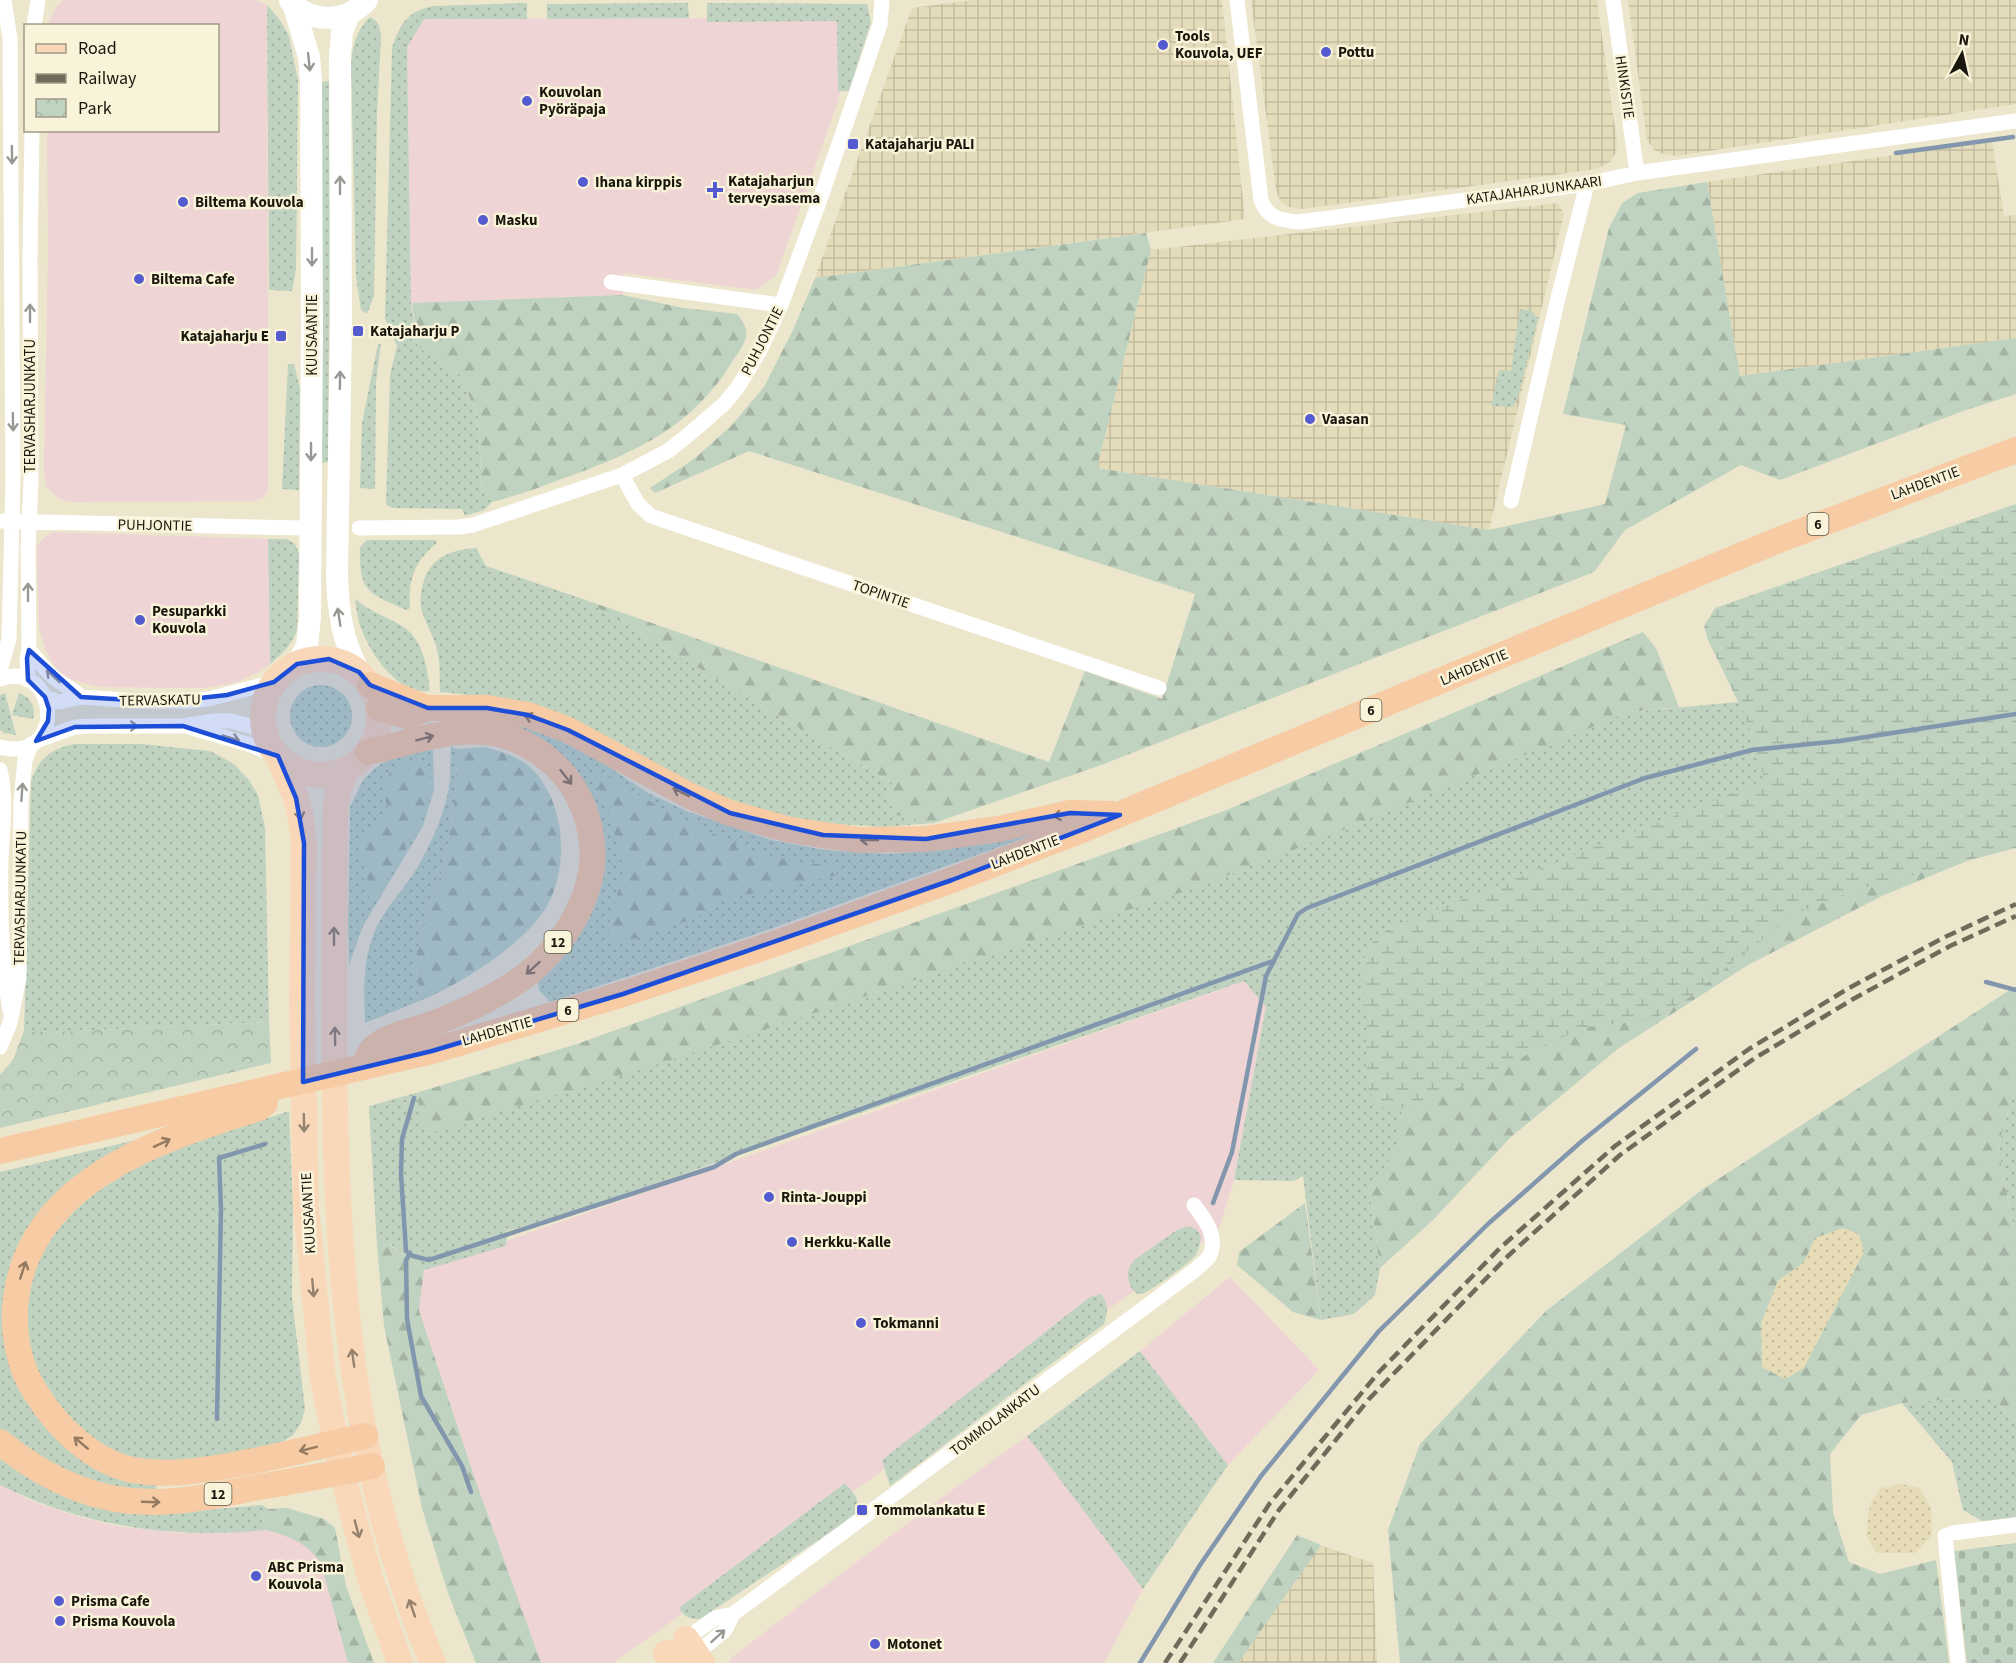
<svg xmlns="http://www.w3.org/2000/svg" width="2016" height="1663" font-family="'Source Sans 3',sans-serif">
<defs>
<pattern id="industrial-grid" width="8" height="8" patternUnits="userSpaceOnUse" patternTransform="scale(1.5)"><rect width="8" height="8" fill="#e3dbb9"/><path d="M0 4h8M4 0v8" fill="none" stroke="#c2bb9e"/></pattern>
<pattern id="grass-dots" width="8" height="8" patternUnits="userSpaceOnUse" patternTransform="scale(1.5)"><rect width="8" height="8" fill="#bfd3c0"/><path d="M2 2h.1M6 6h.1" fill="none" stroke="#a4b4a4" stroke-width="1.8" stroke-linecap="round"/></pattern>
<pattern id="forest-firs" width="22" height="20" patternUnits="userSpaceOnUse" patternTransform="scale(1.5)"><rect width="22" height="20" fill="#bfd3c0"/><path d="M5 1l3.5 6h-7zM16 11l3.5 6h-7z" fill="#a4b4a4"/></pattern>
<pattern id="wetland-marsh" width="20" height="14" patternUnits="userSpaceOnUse" patternTransform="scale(1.5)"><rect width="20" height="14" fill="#bfd3c0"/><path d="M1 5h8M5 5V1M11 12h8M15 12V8" fill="none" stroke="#a4b4a4"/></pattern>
<pattern id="sand-dots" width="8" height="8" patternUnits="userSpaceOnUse" patternTransform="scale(1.5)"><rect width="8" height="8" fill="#e6dcb7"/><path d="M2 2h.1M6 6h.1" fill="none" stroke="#c5bc9c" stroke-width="1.8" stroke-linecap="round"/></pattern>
<pattern id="cemetery-stones" width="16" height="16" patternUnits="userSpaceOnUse" patternTransform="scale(1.5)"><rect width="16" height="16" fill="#bfd3c0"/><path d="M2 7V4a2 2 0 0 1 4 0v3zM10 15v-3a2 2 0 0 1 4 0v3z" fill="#a4b4a4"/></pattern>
<pattern id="park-crowns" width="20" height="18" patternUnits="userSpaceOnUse" patternTransform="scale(1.5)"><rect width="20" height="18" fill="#bfd3c0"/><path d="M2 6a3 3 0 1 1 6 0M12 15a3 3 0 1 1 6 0" fill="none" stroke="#a4b4a4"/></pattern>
</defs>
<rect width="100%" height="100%" fill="#ece6cc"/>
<path fill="#efd4d5" d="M63 0H256L267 5 268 491 264 497 255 501 72 502 59 499 46 486 44 470 48 250 47 131 218 130V26L48 25 56 7Z
M855 18 838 101 622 106 623 295 411 303 407 47 424 19Z
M53 532 268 539 270 664 259 672 237 682 205 688 98 687 70 679 60 672 52 662 45 648 39 628 37 546 44 538Z
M1244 981 1266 1007 1234 1180 1218 1231 613 1663H541L475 1479 419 1309 424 1270Z
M1230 1277 1319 1370 1228 1465 1140 1351Z
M1027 1436 1143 1589 1104 1663H729L732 1657 925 1510Z
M0 1485 32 1501 79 1517 122 1527 182 1533 266 1530 290 1537 312 1550 321 1563 348 1663H0Z"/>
<path fill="url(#industrial-grid)" d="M973 0H1222L1245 219 815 278 912 8Z
M1251 0H1597L1617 143 1616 152 1610 162 1597 169 1302 209 1288 207 1280 201 1276 190Z
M1628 0H2016V104L1676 156 1663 154 1654 150 1647 140Z
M1992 141 2004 216 2016 215V338L1740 376 1707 182Z
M1558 203 1564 214 1489 530 1097 468 1151 250Z
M1320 1545 1373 1563 1377 1663H1238Z"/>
<path fill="#efd4d4" d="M838 101 776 276 756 290 623 273 622 106Z"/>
<path fill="url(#grass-dots)" d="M527 3V19H424L407 47 411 303 418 347 461 376 478 417 482 490 492 502 484 510 465 516 462 509 393 508 386 505 390 375 397 346 385 319 392 48C400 24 407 11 434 6Z
M688 3 689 18 547 19V4Z
M707 3 867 4 871 22 849 91H838L837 21 707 22Z
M267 5 280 20 289 36 298 80 296 269 292 291 269 290Z
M370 17C380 22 380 27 381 38L377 113 374 296 367 314 361 310 356 277 351 66C352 46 356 31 370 17Z
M329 81 330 227 328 462 322 463 321 82Z
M1520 309 1532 311 1538 319 1518 398 1513 407 1491 406 1499 370 1511 371Z
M378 344H381L376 382 375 489 360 488 362 423Z
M288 364H294L300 388 299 490 282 489Z
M268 539H287L295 544 299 554 297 630C292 645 282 654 270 664Z
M367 540H435L437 543C415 560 408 580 410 608L407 610C367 593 359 592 360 547Z
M476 548 486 566 583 599 895 785 887 797 896 815 934 823 884 827 836 824 788 818 699 791 549 711 510 699 440 692C439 679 441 664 437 650 434 636 426 625 422 611 419 603 421 592 423 584 430 557 451 550 476 548Z
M355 599C371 612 383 615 400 625 424 638 427 667 430 691 397 696 367 650 359 622 357 614 356 606 355 599Z
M2016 677 1404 1098 1398 1149 1369 1188 1380 1268 1375 1295 1354 1314 1321 1320 1303 1176 1294 1181 1234 1180 1266 1007 1244 981 561 1216 507 1231 506 1246 424 1270 390 1244 377 1245 369 1106 416 1093 426 1134 1629 712Z
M290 716a31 31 0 1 1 62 0a31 31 0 1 1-62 0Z
M5 693 16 735 4 733 0 730V695Z
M19 693C31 697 36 708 33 719L12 715Z
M474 718 528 725 588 753 648 793 689 812 771 840 826 850 887 854 944 850 1055 827 750 936 550 1002 539 990 538 979 559 957 592 810Z
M74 744H141L210 751 234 764 249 780 258 795 265 828 269 1022 55 1032 24 1031 31 782C38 758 51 749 74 744Z
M433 746 434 790 423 826 363 926 349 965 348 925 350 807 363 780 375 768 389 759Z
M451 746 458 749C456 787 453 825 444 862 434 905 401 955 424 999L365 1023C364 992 362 963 374 933 381 914 400 893 412 876 428 851 442 821 448 792 451 778 450 761 451 746Z
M2016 1081V1240L1998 1148Z
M289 1111 293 1208 292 1298 305 1409 301 1423 293 1435 281 1443 255 1452 149 1465 98 1445 57 1407 32 1361 24 1301 47 1239 88 1194 160 1154Z
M149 1137 25 1240 27 1395 157 1480 156 1490 131 1491 68 1475 0 1433V1172Z
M1187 1226 1196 1229 1201 1236C1200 1243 1199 1252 1194 1257 1189 1263 1147 1294 1141 1294 1130 1295 1126 1276 1129 1268 1130 1266 1133 1262 1134 1260L1177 1230Z
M1101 1294C1109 1305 1108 1312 1104 1324L890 1486 882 1460 1090 1297Z
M1140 1351 1228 1465 1143 1589 1027 1436Z
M1994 1396 2010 1418 2016 1420V1517L1982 1521 1963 1510 1952 1462 1902 1403Z
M0 1454 158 1514 262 1505 268 1509 261 1518 266 1530C172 1539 85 1527 0 1485Z
M845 1483C855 1495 861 1498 856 1515L700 1619C689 1619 685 1617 679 1608Z"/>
<path fill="url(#forest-firs)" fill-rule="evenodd" d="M1707 182 1740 376 2016 338V394L1963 411 1780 480 1741 465 1625 530 1594 572 1104 764 934 823 896 815 887 797 895 785 583 599 1049 762 1085 671 1162 699 1195 594 749 451 655 493 650 488 694 459 732 425 764 387 793 330 815 278 1146 233 1151 250 1097 468 1489 530 1605 504 1626 425 1563 414 1609 228 1622 203 1638 193Z
M623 295 683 308 737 314C754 334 745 342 732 362 694 425 637 452 570 476 544 486 519 495 492 502L482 490 478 417 461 376 418 347 412 303Z
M1643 632 1656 648 1679 707 1629 712 1321 839 1192 889 659 1064 425 1134 416 1093 577 1044 1224 811Z
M485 747C501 751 519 757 531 768 565 801 570 865 547 906 528 941 461 984 424 999 401 955 434 905 444 862 453 825 456 787 458 749Z
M410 760 425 764C440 797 423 818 407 845 396 862 386 880 377 898L369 899 367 876 359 850 365 830 381 823 388 809C381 786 383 783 396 763Z
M597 770 656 805 745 849 795 862 842 866 834 876 720 900 695 918 639 938 615 941 607 931 624 870 610 816 596 781Z
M1794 785 2016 841 1884 895 1748 965 1619 1048 1511 1137 1432 1221 1380 1268 1369 1188 1398 1149 1403 1098Z
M2016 986V1081L1998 1148 2016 1240V1420L2010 1418 1994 1396 1902 1403 1861 1415 1830 1454 1833 1512 1849 1562 1880 1574 1936 1560 1949 1663H1400L1388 1530 1420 1444 1546 1311 1703 1189ZM1805 1262 1761 1324 1778 1281Z
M1305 1203 1321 1320 1293 1312 1237 1265 1239 1252Z
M389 1244 424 1270 419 1310 475 1479 541 1663H476L448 1593 422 1508 384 1326 377 1245Z
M287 1508 324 1519 335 1528 346 1586 374 1663H348L321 1563C306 1542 290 1537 266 1530L261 1518 268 1509Z
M1297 1535 1321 1545 1238 1663H1213Z"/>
<path fill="url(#wetland-marsh)" d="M2016 504V848L1855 890 1792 915 1690 997 1653 1020 1587 1027 1540 1047 1479 1083 1453 1089 1410 1107 1387 1109 1375 1104 1369 1092 1366 1067 1367 1026 1363 974 1366 950 1378 936 1392 927 1765 780 1745 716 1708 640 1704 626 1715 608Z"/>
<path fill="url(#sand-dots)" d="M1843 1228 1859 1234 1864 1252 1804 1368 1785 1379 1762 1367 1761 1324 1778 1281 1804 1262 1815 1238Z
M1902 1484 1920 1488 1931 1508 1932 1535 1915 1553H1877L1866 1535 1870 1504 1881 1488Z"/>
<path fill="url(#cemetery-stones)" d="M2016 1543V1663H1967L1954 1551Z"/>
<path fill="url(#park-crowns)" d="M269 1022 271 1063 0 1128V1075L13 1060 24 1031 55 1032Z"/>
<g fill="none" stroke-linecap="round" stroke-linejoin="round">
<path stroke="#8296ad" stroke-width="4.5" d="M1896 153 2013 137
M1986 982 2016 990
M414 1098 402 1139 401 1174 406 1251 413 1256 429 1260 714 1167 736 1154 1273 961
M1213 1203 1232 1152 1266 976 1298 914 1307 908 1645 778 1752 750 1840 741 2016 714
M410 1254 406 1260 407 1319 421 1396 462 1466 471 1492
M217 1419 221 1209 219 1158 265 1144
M1140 1663 1200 1565 1261 1476 1379 1331 1489 1223 1582 1141 1696 1049"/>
<path stroke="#fff" stroke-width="15" d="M1237 0 1261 200C1268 219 1280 220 1299 222L1587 184 1637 173 2016 121
M1613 0 1637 173
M34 26 38 0
M611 282 781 305
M622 475 638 504 651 516 1159 688
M1511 501 1557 302 1587 184
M0 521 300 528
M359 528 459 527 473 525 622 475 668 451 687 436 724 404 738 387 759 352 781 305 817 208 880 24 882 0
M29 650C36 657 42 666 49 673 58 683 71 687 81 697
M0 670 9 639 13 479 10 39 4 0
M0 679C59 658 68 765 0 747
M28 680 27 658 29 650 28 548 31 480 30 257 32 130
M45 697 59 702 81 697 138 701H190L208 699 274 682
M192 728 248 744 278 756
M36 741 75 727 91 726H183L214 721H231L264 730
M0 770C7 799 2 832 1 862 0 912 1 961 10 1010
M0 1047 10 1023 19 978 21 801 25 760 31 744
M686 1639 715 1618 733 1614 763 1592 1195 1270C1199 1266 1206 1261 1209 1257 1219 1237 1205 1219 1194 1205
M696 1654 725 1630 733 1614
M1958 1663 1945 1536 1953 1533 2016 1525"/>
<path stroke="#fff" stroke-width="22" d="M290 1C311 24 347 23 367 0
M294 6 309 57 311 79 312 326 310 617 307 646 297 664
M349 14 342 32 340 54 341 327 337 575C338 611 342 640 359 672"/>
<path stroke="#f9d8ba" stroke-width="26" d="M263 717a58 58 0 1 1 116 0a58 58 0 1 1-116 0Z
M278 756 296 798 300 813 304 843 302 1002 306 1208 323 1379 342 1472 357 1530 371 1581 400 1663
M346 770 337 793 335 817C335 1099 318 1398 433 1663
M686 1639 702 1663
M666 1653 672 1663"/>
<path stroke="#f7cba3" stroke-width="26" d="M370 685 422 706
M379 708 407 716 428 708H487L528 715 568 730 690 796 730 813 786 829 823 835 859 840 926 839 999 829 1070 813 1111 814
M363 1067C366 1062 368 1055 371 1051 381 1036 420 1029 437 1022 468 1010 502 994 529 973 570 938 602 885 590 830 582 791 559 761 523 743 473 717 419 741 368 752
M265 1103 259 1108C162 1139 31 1179 16 1298 12 1330 18 1366 36 1393 57 1427 93 1462 133 1470 165 1476 197 1471 228 1466 274 1458 319 1446 365 1436
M0 1151 432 1051 623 994 771 945 952 880 1082 830 1776 541 2016 450
M0 1442C45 1479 99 1504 159 1502 191 1501 223 1494 254 1488 294 1481 333 1474 372 1466"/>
<path stroke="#6e6b5a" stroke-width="4.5" stroke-dasharray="12 6" stroke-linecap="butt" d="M1165 1663 1270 1503 1379 1372 1500 1248 1615 1146 1749 1049 1849 988 1943 938 2016 904
M1180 1663 1279 1510 1369 1399 1508 1256 1620 1155 1755 1058 1855 998 1950 946 2016 916"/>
</g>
<defs><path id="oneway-shaft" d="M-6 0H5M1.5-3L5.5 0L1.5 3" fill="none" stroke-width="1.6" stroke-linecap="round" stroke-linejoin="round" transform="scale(1.5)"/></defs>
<g stroke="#989793">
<use href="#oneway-shaft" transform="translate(309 62) rotate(84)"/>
<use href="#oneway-shaft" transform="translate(12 155) rotate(89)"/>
<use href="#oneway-shaft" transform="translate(340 185) rotate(-90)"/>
<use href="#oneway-shaft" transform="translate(312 257) rotate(90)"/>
<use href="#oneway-shaft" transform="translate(30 313) rotate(-90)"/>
<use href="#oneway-shaft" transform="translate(340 380) rotate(-89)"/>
<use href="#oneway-shaft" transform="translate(13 422) rotate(89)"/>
<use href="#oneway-shaft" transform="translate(311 452) rotate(90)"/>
<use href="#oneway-shaft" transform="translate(28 592) rotate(-90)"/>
<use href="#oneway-shaft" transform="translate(339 617) rotate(-99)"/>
<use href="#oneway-shaft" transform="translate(53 676) rotate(-137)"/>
<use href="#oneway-shaft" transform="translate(129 726)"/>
<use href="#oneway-shaft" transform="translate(231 738) rotate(17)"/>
<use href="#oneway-shaft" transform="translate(22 792) rotate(-86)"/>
<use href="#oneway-shaft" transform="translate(718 1636) rotate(-42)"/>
</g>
<g stroke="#947a60">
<use href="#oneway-shaft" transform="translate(533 718) rotate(-162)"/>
<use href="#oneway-shaft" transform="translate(425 738) rotate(-15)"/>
<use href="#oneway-shaft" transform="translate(566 777) rotate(52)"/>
<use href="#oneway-shaft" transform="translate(681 792) rotate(-153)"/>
<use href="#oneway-shaft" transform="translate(1062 815) rotate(170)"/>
<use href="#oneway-shaft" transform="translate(869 840) rotate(-179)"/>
<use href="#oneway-shaft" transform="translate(533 968) rotate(138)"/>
<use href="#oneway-shaft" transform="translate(162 1143) rotate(-25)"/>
<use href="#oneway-shaft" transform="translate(23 1270) rotate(-72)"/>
<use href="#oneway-shaft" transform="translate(81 1443) rotate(-140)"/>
<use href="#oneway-shaft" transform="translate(308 1449) rotate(166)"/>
<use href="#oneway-shaft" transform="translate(151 1502) rotate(2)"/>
</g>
<g stroke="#95826d">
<use href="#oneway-shaft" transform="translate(299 811) rotate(77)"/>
<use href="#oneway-shaft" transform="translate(334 936) rotate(-90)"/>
<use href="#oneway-shaft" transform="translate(335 1036) rotate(-91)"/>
<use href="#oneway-shaft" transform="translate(304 1123) rotate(89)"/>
<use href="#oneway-shaft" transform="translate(313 1288) rotate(85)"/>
<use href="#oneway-shaft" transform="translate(353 1358) rotate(-98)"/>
<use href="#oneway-shaft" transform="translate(357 1529) rotate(75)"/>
<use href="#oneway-shaft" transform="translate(412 1608) rotate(-109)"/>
</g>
<path fill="#1d4ed8" fill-opacity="0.2" stroke="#1d4ed8" stroke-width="4.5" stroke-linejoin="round" d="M29 650 81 697 164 702 227 695 274 682 297 664 329 659 359 672 370 685 428 708H487L528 715 568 730 730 813 823 835 926 839 1070 813 1120 815 952 880 623 994 432 1051 303 1082 304 843 296 798 278 756 183 726 75 727 36 741 48 721 49 709 45 697 28 680 27 658Z"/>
<g fill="#545ad0" stroke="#f9f3d9" stroke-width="2">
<circle cx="1163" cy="45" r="6"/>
<circle cx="1326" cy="52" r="6"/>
<circle cx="527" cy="101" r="6"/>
<rect x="847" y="138" width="12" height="12" rx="3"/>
<circle cx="583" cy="182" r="6"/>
<path d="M712 181h6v6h6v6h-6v6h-6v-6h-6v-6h6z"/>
<circle cx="183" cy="202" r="6"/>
<circle cx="483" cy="220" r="6"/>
<circle cx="139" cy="279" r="6"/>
<rect x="352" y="325" width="12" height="12" rx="3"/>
<rect x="275" y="330" width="12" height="12" rx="3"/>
<circle cx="1310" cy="419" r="6"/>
<circle cx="140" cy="620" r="6"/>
<circle cx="769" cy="1197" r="6"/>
<circle cx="792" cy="1242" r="6"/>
<circle cx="861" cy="1323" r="6"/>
<rect x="856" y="1504" width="12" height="12" rx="3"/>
<circle cx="256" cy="1576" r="6"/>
<circle cx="59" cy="1601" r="6"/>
<circle cx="60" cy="1621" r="6"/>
<circle cx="875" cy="1644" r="6"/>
</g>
<g text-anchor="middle" stroke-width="5" stroke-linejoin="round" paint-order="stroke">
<g fill="#f9f3d9" stroke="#5d5a4b" stroke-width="1.5">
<rect x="1807.5" y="513" width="21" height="22" rx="4.5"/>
<rect x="1360.5" y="699" width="21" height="22" rx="4.5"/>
<rect x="544.5" y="931" width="27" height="22" rx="4.5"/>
<rect x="557.5" y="999" width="21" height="22" rx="4.5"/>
<rect x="204.5" y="1483" width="27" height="22" rx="4.5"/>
</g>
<g font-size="14" font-weight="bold" fill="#1a180e">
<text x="1818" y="529">6</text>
<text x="1371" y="715">6</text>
<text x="558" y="947">12</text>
<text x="568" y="1015">6</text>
<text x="218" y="1499">12</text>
</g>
<g font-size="15" font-weight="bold" fill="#1a180e" stroke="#f9f3d9" text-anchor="start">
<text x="1175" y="41">Tools<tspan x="1175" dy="17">Kouvola, UEF</tspan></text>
<text x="1338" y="57">Pottu</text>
<text x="539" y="97">Kouvolan<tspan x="539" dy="17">Pyöräpaja</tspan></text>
<text x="865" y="149">Katajaharju PALI</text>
<text x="728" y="186">Katajaharjun<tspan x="728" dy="17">terveysasema</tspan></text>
<text x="595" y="187">Ihana kirppis</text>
<text x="195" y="207">Biltema Kouvola</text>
<text x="495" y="225">Masku</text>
<text x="151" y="284">Biltema Cafe</text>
<text x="370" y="336">Katajaharju P</text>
<text x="269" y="341" text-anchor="end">Katajaharju E</text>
<text x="1322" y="424">Vaasan</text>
<text x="152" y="616">Pesuparkki<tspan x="152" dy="17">Kouvola</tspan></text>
<text x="781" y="1202">Rinta-Jouppi</text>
<text x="804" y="1247">Herkku-Kalle</text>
<text x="873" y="1328">Tokmanni</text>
<text x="874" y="1515">Tommolankatu E</text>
<text x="268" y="1572">ABC Prisma<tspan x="268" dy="17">Kouvola</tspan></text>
<text x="71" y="1606">Prisma Cafe</text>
<text x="72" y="1626">Prisma Kouvola</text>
<text x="887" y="1649">Motonet</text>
</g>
<g font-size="15" fill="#1a180e" stroke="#f9f3d9">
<text transform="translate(1625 87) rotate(82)" y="5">HINKISTIE</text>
<text transform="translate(1534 190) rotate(-8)" y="5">KATAJAHARJUNKAARI</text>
<text transform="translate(312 335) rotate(-90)" y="5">KUUSAANTIE</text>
<text transform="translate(762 341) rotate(-63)" y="5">PUHJONTIE</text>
<text transform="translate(30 406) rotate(-90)" y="5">TERVASHARJUNKATU</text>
<text transform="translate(1925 483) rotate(-20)" y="5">LAHDENTIE</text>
<text transform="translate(155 525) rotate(1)" y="5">PUHJONTIE</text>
<text transform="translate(881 594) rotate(19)" y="5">TOPINTIE</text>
<text transform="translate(1474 667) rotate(-23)" y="5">LAHDENTIE</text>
<text transform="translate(160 700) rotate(-1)" y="5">TERVASKATU</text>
<text transform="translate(1025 852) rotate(-21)" y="5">LAHDENTIE</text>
<text transform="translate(20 898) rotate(-89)" y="5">TERVASHARJUNKATU</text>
<text transform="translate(497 1031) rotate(-16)" y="5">LAHDENTIE</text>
<text transform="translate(308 1213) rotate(-93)" y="5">KUUSAANTIE</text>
<text transform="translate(995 1420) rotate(-37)" y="5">TOMMOLANKATU</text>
</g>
</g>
<rect x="24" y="24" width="195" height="108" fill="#f9f3d9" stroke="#a09b88" stroke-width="1.5"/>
<rect x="36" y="44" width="30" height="9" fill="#f9d8ba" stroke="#a09b88" stroke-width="1.5"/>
<text x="78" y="54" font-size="18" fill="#1a180e">Road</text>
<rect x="36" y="74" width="30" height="9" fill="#6e6b5a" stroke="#a09b88" stroke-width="1.5"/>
<text x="78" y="84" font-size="18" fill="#1a180e">Railway</text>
<rect x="36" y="99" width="30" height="18" fill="url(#park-crowns)" stroke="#a09b88" stroke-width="1.5"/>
<text x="78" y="114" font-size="18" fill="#1a180e">Park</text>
<g transform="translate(1962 54) rotate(8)" stroke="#f9f3d9" stroke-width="4.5" paint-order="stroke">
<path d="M0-4.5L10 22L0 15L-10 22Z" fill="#1a180e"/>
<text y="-9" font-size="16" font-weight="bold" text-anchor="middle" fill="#1a180e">N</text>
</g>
</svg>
